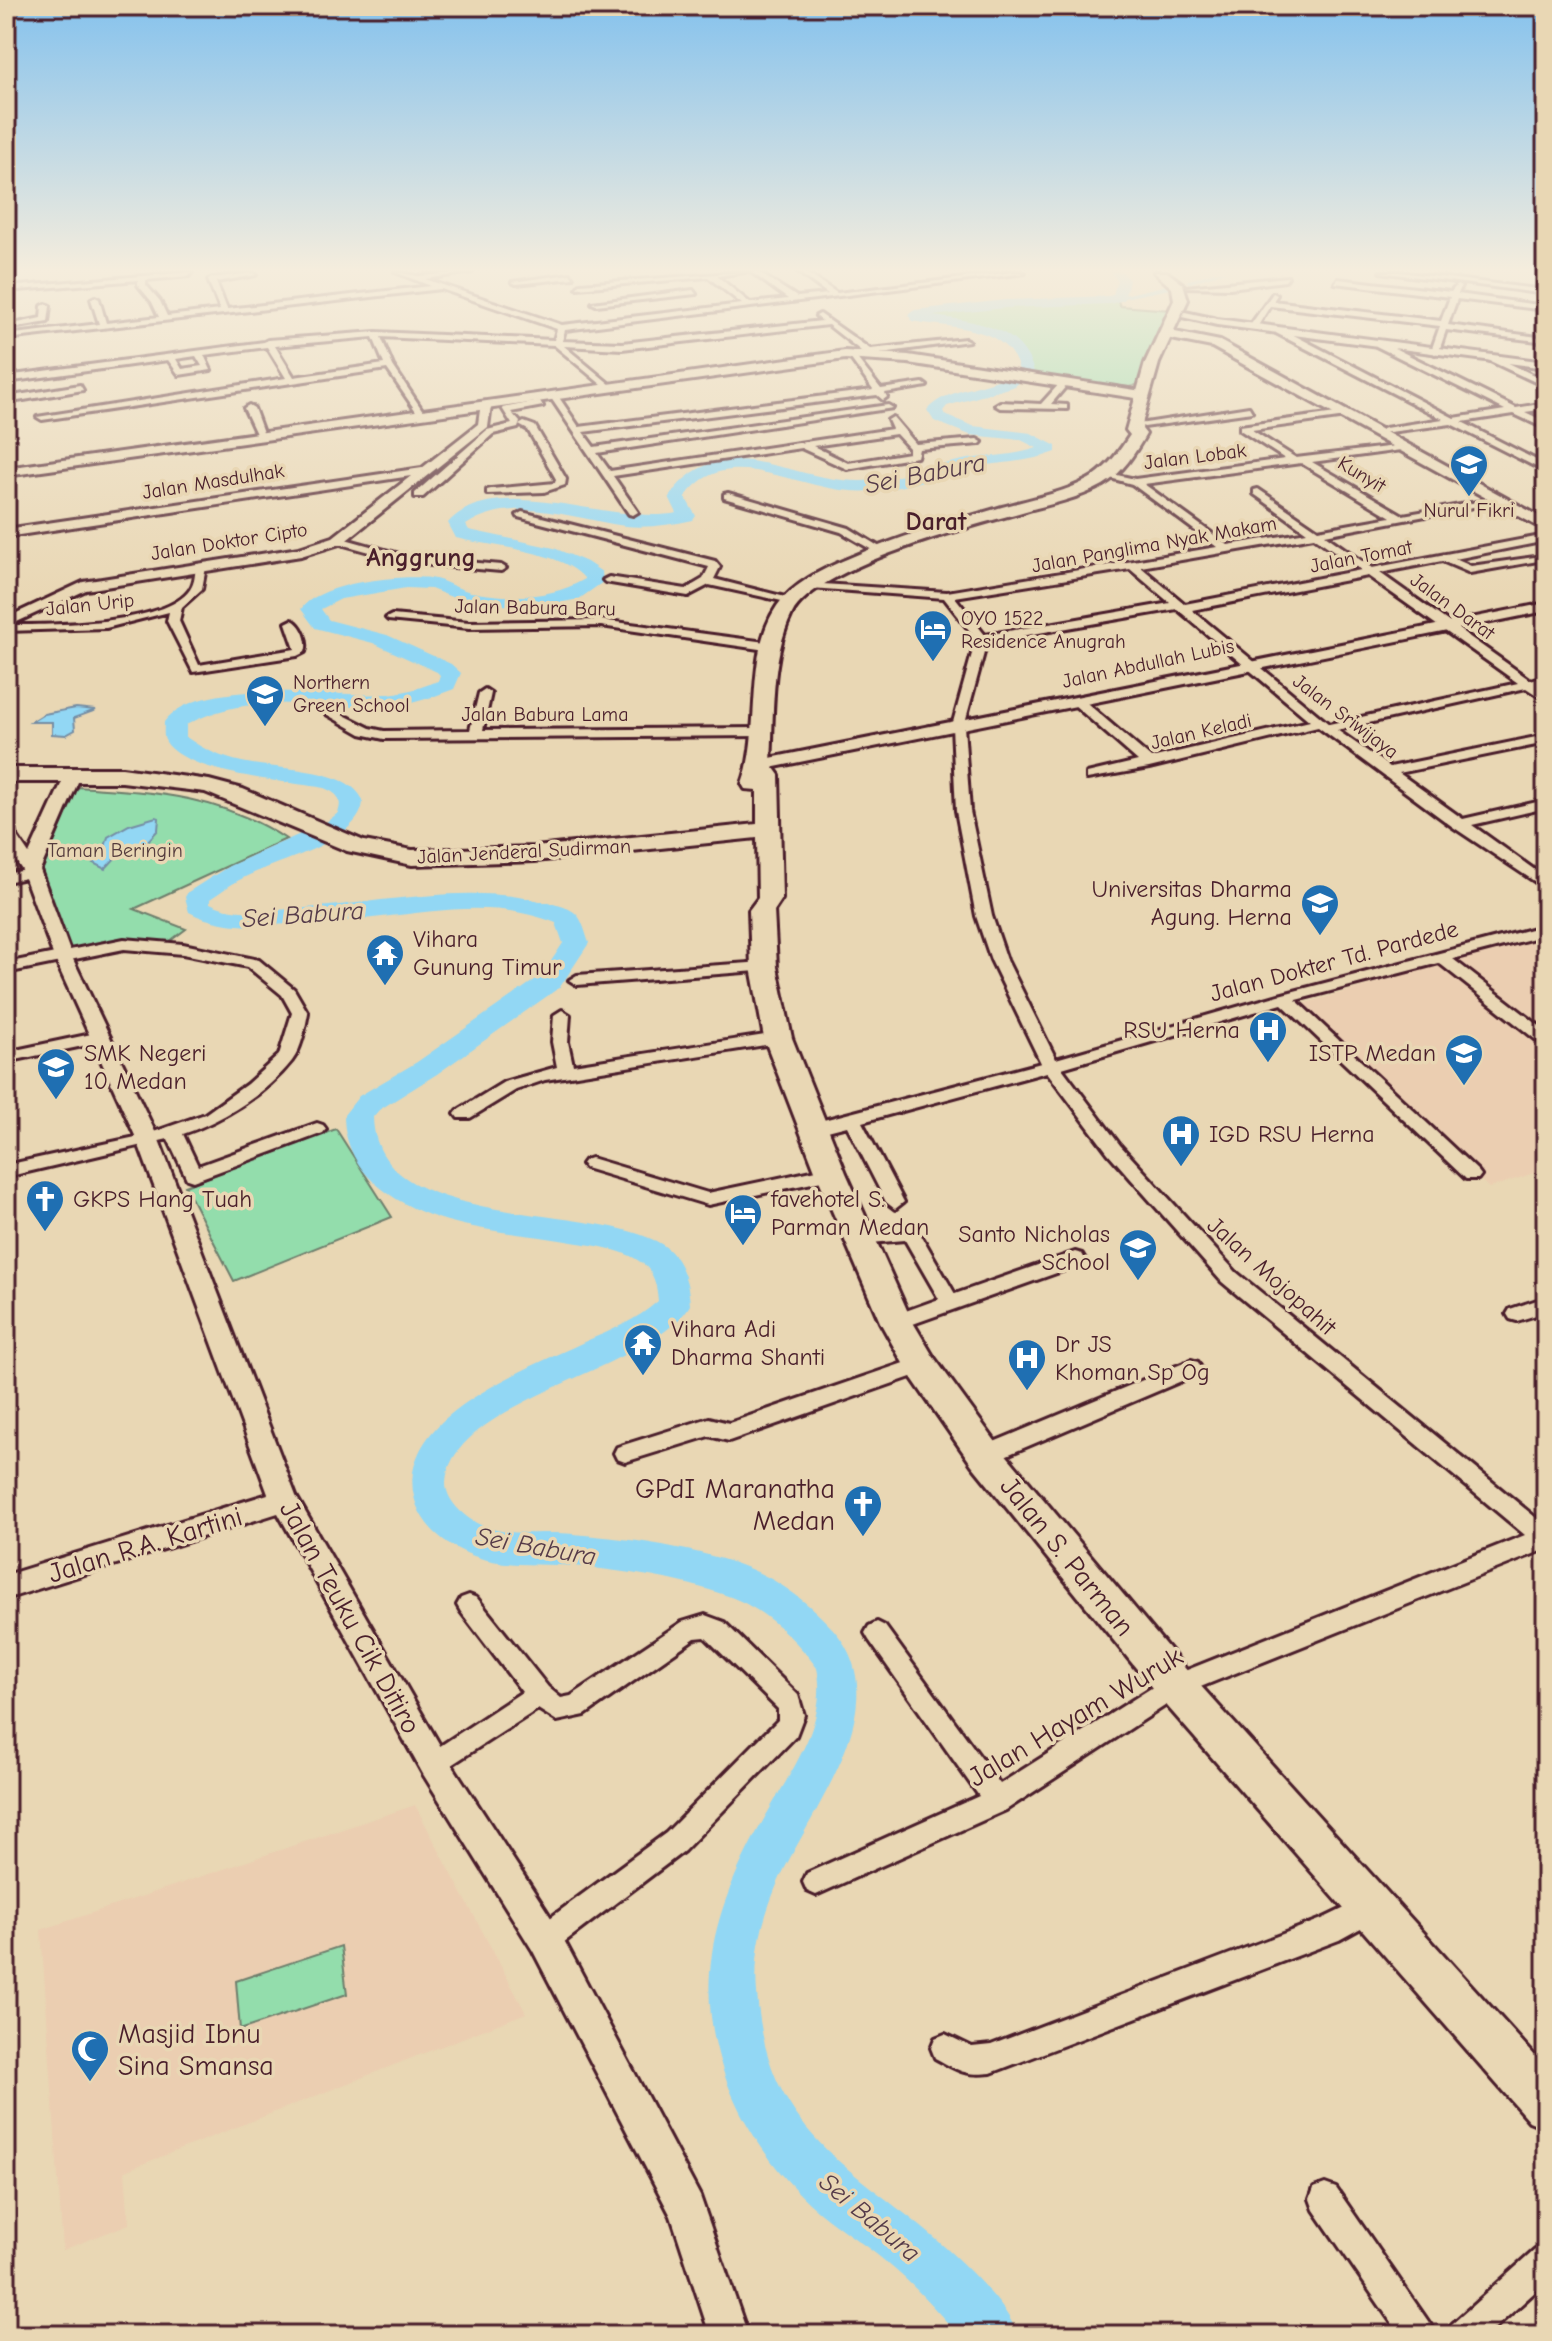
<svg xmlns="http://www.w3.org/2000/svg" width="1552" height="2341" font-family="'Comic Neue',sans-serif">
<rect width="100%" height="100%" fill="#e9d7b4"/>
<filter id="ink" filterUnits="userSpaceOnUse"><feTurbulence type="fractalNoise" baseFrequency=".0125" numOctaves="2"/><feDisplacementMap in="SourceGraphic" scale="16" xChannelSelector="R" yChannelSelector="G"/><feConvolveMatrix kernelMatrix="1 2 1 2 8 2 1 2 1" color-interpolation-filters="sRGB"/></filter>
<g filter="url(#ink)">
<path fill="#ebceb1" d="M1546 934V1169L1489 1188 1296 1006Z
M415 1805 526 2013 125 2171 129 2224 63 2250 41 1930Z"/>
<path fill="#93ddac" stroke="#6e7e6c" stroke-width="2" d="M1117 299 1120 306 1170 310 1140 384 1129 387 1024 373 1026 360C996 323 961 325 917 318L923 311Z
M77 787C154 792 219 795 286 839L134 909 186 929 166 944 69 951 42 871Z
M336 1129 392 1217 234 1281 185 1186Z
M341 1946 347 1994 240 2030 236 1981Z"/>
<path fill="#92d7f4" stroke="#758da4" stroke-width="2" d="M76 708 96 710 74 718 75 730 66 735 52 734V722H31L44 714Z
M156 817 159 818 158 830 147 842 118 855 105 869 93 863 105 847 108 837 129 825Z"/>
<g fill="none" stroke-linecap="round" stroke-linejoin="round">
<path fill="#92d7f4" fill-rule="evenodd" d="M1214 272H1225L1190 283 1186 281Z
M1172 284 1175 288 1119 299 1115 297Z"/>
<path fill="#92d7f4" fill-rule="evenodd" d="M1111 272H1123L1129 280 1124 300 1110 304 1005 308 932 316C974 321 1020 325 1034 371L1015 386 947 406 943 411 945 415 973 426 1031 433 1056 446V452C1024 464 991 462 959 470 924 480 889 494 851 491 811 488 771 468 731 470 709 472 698 481 685 497L696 516 693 520C670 525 648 528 625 526 573 519 513 494 466 525L469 530 554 548 587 562 602 572 603 582 579 599 537 607 467 603 431 589 406 588 341 599 321 609 329 620 387 635 451 664 461 673 454 689C430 698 408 706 382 707 310 710 253 689 186 725V737C203 749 222 758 242 762 275 770 348 766 363 800 363 841 277 861 247 876 234 882 222 891 210 899V903C236 916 266 910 294 909 375 904 465 882 544 902 553 904 571 907 577 915 583 921 586 935 589 943L560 987 437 1074 379 1110 373 1117C375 1234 591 1200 663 1245 682 1258 689 1284 690 1305 655 1369 451 1399 446 1482 445 1502 468 1521 486 1527 513 1537 545 1531 573 1534 634 1539 720 1550 773 1580 794 1592 813 1608 829 1625 906 1702 805 1814 774 1892 761 1924 754 1959 757 1993 768 2153 876 2173 971 2272 990 2292 1008 2310 1018 2335H958C936 2309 912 2283 886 2262 861 2241 833 2225 809 2203 742 2139 698 2048 712 1953 719 1906 741 1860 764 1819 789 1774 829 1722 817 1668 796 1639 763 1608 728 1596 680 1579 625 1571 574 1566 543 1563 513 1567 483 1559 411 1538 386 1471 446 1418 486 1384 537 1364 584 1342 610 1331 637 1320 658 1301 657 1286 654 1272 642 1263 625 1250 598 1246 578 1243 511 1230 437 1233 381 1188 358 1170 344 1145 344 1115L359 1096 417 1062 542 975 563 943 556 923C498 900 442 910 382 917 351 921 321 922 290 924 255 926 222 929 189 912L185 897 188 892 229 866 325 823 338 813C343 799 337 793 324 788 291 782 182 774 165 740 163 736 164 727 164 722 201 674 331 698 385 694 404 693 420 688 438 681L440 675 437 672 373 643 315 628 301 609C321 582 398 575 430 578 445 580 457 589 471 592 508 599 552 599 585 579 562 550 492 547 456 538L448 523C494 470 612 526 677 513L669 497C720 424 792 483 862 481 896 480 925 468 958 461 984 455 1011 457 1037 448L1021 440 970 435 934 421 927 410C946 387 993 388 1019 370 1006 323 951 329 912 321L908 314 915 310 1005 300 1109 296 1113 295 1117 280Z"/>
<g stroke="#4a1f2b" stroke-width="6">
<path id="minor" d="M192 272 189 276 146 280V285L160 301 167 316 220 310 208 280 212 278 252 273 256 275 216 282 227 309 431 286 395 272 418 276 472 272 425 279 562 325 742 304 708 277 577 288 580 284 745 272 717 276 750 303 788 299 751 272H758L797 297 828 294 798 272H805L837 293 1014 272 1025 273 565 330 562 341 622 343 822 321 816 316 820 314 870 349 965 339 969 341 874 354 870 358 828 325 622 349 564 346 611 385 608 390 554 345 381 337 393 366 425 414 420 417 387 369 42 420 37 417 286 378 267 347 204 355 211 370 179 375 168 360 6 382V376L264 342 268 340 376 332 554 340 557 329 441 289 6 339V335L99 324 91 299 95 297 99 299 106 323 159 317 152 302 138 285V280L6 291V287ZM373 337 384 364 294 377 275 346ZM196 356 202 366 182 369 176 359Z
M1380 272H1399L1546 290V294Z
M570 274 573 278 516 284 512 282Z
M1288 277 1285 281 1230 288 1185 287Z
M1338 279 1451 292 1457 285 1461 287 1458 294 1546 306V310L1457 299 1448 325 1546 338V342L1446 330 1439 351 1435 354 1431 351 1440 326 1270 306 1256 329 1249 327 1273 293 1277 295 1273 301 1441 321 1450 297 1335 283Z
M693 290 696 294 596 305 592 303Z
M46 304 50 306 48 322 18 327V323L41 318 42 306Z
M1276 329H1282L1454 418 1505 410 1376 346V342H1382L1516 408 1546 403V409L1525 412 1546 422V429L1514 414 1462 422 1546 465V472L1451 424 1382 433V429L1385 428 1443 419 1276 333Z
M852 352 881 389 923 383 927 386 885 393 887 397 883 400 877 395 583 432 594 447 888 405 893 408 597 453 610 471 892 429 888 420 893 417 916 444 977 439 982 442 980 444 919 449 917 457 847 469 801 448 613 476 638 512 633 515 629 514 549 395 556 393 579 427 873 390 848 355ZM896 434 909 448V453L848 463 813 446Z
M1488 356H1494L1546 381V387L1488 360Z
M1060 383 1067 385 1051 404 1067 405V409L1000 408 995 405 1000 402 1041 404Z
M80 385 83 390 6 403V397Z
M540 401 543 406 511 412 520 422 518 428 493 434 423 497H415V493L487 430 512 424 502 408Z
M249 405 254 408 265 438 257 436 244 408Z
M1249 407 1252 412 1144 427 1139 424Z
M1343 412 1346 417 1252 430 1296 458 1404 445 1406 447 1401 450 1312 462 1403 515 1500 498 1505 501 1325 535 1372 568 1546 535V541L1455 559 1471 566 1542 556 1543 558 1538 561 1470 573 1442 561 1380 573 1530 680 1546 676V684L1538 685 1546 691V701L1526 688 1337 730 1390 767 1546 735V743L1399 773 1463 819 1546 800V808L1472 825 1546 878V889L1453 827 1318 727 1149 768 1087 779V773L1138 761 1073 704V698H1081L1151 758 1310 721 1177 609 987 642 964 726 970 811 992 916 1007 960 1056 1059 1279 995 1546 925V935L1453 959 1546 1031V1044L1540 1043 1439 963 1296 1000 1478 1171 1481 1175 1478 1179H1466L1282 1004 1062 1068 1120 1145 1236 1272 1546 1526V1549L1183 1694 1006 1810 816 1895 807 1891 803 1882 807 1873 979 1796 869 1640 865 1633 869 1626 877 1622 885 1626 1000 1784 1167 1678 1525 1535 1222 1282 1108 1153 1047 1072 862 1122 904 1202 895 1209 886 1202 847 1126 812 1135 803 1129 812 1123 1041 1063 991 960 976 916 956 811 952 726 976 639 944 598 811 588 807 587V583L947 592 1217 547 1132 484 1103 476 1108 473 1135 479 1285 459 1240 430V426ZM1301 463 1391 517 1318 530 1258 489 1254 490V494L1307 532 1228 545 1144 484ZM1314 537 1361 570 1185 604 1141 567ZM1130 569 1170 603 985 635 955 597ZM1368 576 1518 683 1329 724 1192 610Z
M524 422 535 426 566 479 565 485 544 492 487 494V490L491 489 555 483 556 479 528 430 519 425Z
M728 493 849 528 888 552 879 554 841 532 724 498V494Z
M522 512 715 561 720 567 714 579 797 600 791 603 709 585 688 596 605 582 603 580 609 577 686 589 703 579 709 567 518 517 517 515Z
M338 537 410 557 501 565 506 568 501 571 409 563 334 542 333 540Z
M201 564 206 567 202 589 182 607 179 621 199 665 295 649 286 623 292 620C302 624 309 642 305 652L297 656 193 672 167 621 169 612 106 628 6 631V625C46 625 173 626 192 586 195 580 195 573 196 567Z
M392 615 469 622 601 620 773 643 779 647 773 651 601 626 469 628 388 620 386 618Z
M485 689 491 693 483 730 762 728 768 732 762 736 384 739 361 734 326 714 336 711 370 728 384 731 470 730 479 693Z
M31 869 36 870V876L6 882V874Z
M124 939 183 944 259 960 294 989 308 1013C305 1028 302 1048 292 1061 265 1095 223 1120 183 1134L198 1166 317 1123 323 1125 326 1129 323 1133 193 1181 187 1179 168 1139 6 1177V1165L145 1135 205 1114 247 1084 279 1055 292 1013 282 995 248 967 183 954 124 949 6 973V963Z
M764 962 770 964 772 967 770 970 577 985 569 980 577 975Z
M562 1010 570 1015 568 1042 573 1065 778 1033 786 1038 778 1043 545 1080 516 1090 470 1118H458L455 1114 458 1110 504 1082 557 1067 552 1042 554 1015Z
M101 1032 107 1033 109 1037 107 1041 6 1062V1052Z
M591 1158 708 1193 831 1167 840 1173 831 1179 708 1205 585 1168 582 1164 585 1160Z
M898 1225 918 1230 955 1294 1075 1252 1082 1254 1085 1259 1082 1264 896 1330 889 1327 886 1322 889 1317 939 1299 905 1240 859 1244 852 1242 850 1237 852 1232Z
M1546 1297V1312L1517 1321 1510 1319 1507 1314 1510 1309Z
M921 1357 928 1359 931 1365 928 1371 729 1441 709 1436 625 1462 617 1459 614 1453 617 1447 709 1418 729 1423Z
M1191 1360 1198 1362 1201 1368 1198 1374 993 1461 985 1464 977 1461 974 1455 977 1449Z
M469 1595 477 1598 548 1687 561 1698 571 1696 682 1622 705 1615 724 1622 798 1695 804 1715 796 1736 684 1851 555 1949 545 1952 535 1949 532 1939 535 1929 666 1833 778 1720V1709L705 1637 695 1638 585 1715 557 1721 538 1709 434 1776 425 1772 422 1764 425 1756 522 1692 461 1612 457 1605 461 1598Z
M1370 1896 1379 1900 1383 1909 1379 1918 1339 1940 991 2073C964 2076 958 2070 935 2058L931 2048 935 2038 945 2034 972 2047 991 2045 1322 1919Z
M1325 2184 1336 2188 1430 2324 1435 2335H1400L1314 2210 1310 2199 1314 2188Z
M1546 2246V2282L1487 2335H1447L1452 2324 1535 2250Z"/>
</g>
<g stroke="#4a1f2b" stroke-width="6">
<path id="tertiary" d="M1185 312 1217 319 1546 362V368L1217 325 1182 317Z
M481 403 491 405 488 427 343 543 301 556 86 590 6 627V618L83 582 299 548 333 537 411 476 6 537V529L422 468 478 424Z
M1546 603V611L760 770 752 765 760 760Z
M70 777 78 782 40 870 72 957 159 1140 296 1496 445 1754 557 1927 700 2196 748 2335H710L671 2216 533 1951 423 1774 278 1513 6 1599V1575L268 1494 137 1140 54 957 22 870 6 846V828L12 829 29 854 62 782Z"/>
</g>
<g stroke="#4a1f2b" stroke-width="6">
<path id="secondary" d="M1165 330 1220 341 1546 520V531L1212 347 1161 337V331Z
M845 351 908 355 1142 391 1148 395 1142 399 908 363 845 359 6 476V468Z"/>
</g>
<g stroke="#4a1f2b" stroke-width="6">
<path id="primary" d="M1154 272H1167L1183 284 1188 300 1159 363 1143 420 1142 429 1146 434C1135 453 1123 473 1103 485 1079 499 1049 504 1022 512 971 526 816 567 792 614 770 658 774 717 771 764L779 775 782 899 774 911 777 967 792 1038 846 1173 911 1319 933 1356 998 1445 1189 1673 1546 2068V2128L1529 2121 1161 1699 972 1465 909 1374 880 1322 816 1173 764 1038 751 967 749 910 758 898 757 838 535 861 412 865 347 851 205 792 122 782H6V768H122L209 780 243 789 364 841 412 850 535 847 757 824V790L745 789 742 784C762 731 744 654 777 606 794 583 821 570 847 559 897 537 950 522 1002 507 1033 498 1067 493 1094 476 1110 465 1120 450 1130 435L1126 430 1145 363 1174 300 1172 288Z"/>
</g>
<use href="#minor" fill="#e9d7b4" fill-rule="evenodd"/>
<use href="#tertiary" fill="#e9d7b4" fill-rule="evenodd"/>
<use href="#secondary" fill="#e9d7b4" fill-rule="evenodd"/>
<use href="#primary" fill="#e9d7b4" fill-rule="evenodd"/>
</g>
</g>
<linearGradient id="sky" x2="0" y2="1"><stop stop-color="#85c2ed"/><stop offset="0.45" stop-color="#f5eddd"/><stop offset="1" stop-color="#f5eddd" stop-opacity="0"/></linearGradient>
<rect width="1552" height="599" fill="url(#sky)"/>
<defs>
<g id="school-pin" transform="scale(2)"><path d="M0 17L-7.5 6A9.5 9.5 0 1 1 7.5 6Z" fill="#1f6fb2" stroke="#e9d7b4"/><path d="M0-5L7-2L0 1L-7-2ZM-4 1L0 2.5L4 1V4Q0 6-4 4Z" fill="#fff"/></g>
<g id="hotel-pin" transform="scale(2)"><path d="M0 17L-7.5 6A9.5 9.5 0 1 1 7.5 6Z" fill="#1f6fb2" stroke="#e9d7b4"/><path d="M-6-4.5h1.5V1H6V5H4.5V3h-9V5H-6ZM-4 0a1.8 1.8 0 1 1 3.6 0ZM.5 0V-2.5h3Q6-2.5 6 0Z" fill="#fff"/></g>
<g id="university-pin" transform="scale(2)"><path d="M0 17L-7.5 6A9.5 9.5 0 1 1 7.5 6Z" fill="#1f6fb2" stroke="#e9d7b4"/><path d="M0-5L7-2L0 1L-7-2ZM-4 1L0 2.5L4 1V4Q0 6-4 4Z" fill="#fff"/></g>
<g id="temple-pin" transform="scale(2)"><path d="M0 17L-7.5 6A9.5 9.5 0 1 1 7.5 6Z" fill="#1f6fb2" stroke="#e9d7b4"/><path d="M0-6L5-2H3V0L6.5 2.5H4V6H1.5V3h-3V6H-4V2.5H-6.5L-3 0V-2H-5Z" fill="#fff"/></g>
<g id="hospital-pin" transform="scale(2)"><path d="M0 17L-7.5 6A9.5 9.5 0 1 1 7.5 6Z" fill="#1f6fb2" stroke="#e9d7b4"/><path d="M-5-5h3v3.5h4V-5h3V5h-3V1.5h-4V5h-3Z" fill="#fff"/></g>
<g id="church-pin" transform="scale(2)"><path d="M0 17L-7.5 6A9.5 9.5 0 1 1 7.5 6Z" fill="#1f6fb2" stroke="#e9d7b4"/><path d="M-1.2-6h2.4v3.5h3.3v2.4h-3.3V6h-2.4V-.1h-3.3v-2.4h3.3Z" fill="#fff"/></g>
<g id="mosque-pin" transform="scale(2)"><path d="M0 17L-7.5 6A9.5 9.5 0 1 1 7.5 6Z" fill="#1f6fb2" stroke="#e9d7b4"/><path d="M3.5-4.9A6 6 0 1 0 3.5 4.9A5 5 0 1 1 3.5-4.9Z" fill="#fff"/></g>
</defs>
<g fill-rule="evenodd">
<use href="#school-pin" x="1469" y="464"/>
<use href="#hotel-pin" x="933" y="629"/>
<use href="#school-pin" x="265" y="694"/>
<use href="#university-pin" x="1320" y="903"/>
<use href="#temple-pin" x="385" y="953"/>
<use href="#hospital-pin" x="1268" y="1030"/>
<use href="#university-pin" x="1464" y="1053"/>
<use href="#school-pin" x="56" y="1067"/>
<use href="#hospital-pin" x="1181" y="1134"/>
<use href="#church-pin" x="45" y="1199"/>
<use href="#hotel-pin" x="743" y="1213"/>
<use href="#school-pin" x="1138" y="1248"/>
<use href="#temple-pin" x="643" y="1343"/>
<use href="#hospital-pin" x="1027" y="1358"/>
<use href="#church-pin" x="863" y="1504"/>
<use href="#mosque-pin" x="90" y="2049"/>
</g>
<g text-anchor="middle" stroke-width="7" stroke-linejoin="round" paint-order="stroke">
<g font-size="20" fill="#4a1f2b" stroke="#e9d7b4">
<text transform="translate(1195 456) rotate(-7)" y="7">Jalan Lobak</text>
<text transform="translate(1362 474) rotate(31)" y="7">Kunyit</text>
<text transform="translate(213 481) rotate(-9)" y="7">Jalan Masdulhak</text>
<text transform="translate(229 541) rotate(-9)" y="7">Jalan Doktor Cipto</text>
<text transform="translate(1154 544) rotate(-10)" y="7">Jalan Panglima Nyak Makam</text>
<text transform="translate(1361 556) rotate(-11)" y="7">Jalan Tomat</text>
<text transform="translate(90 604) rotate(-6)" y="7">Jalan Urip</text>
<text transform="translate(1453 606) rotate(36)" y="7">Jalan Darat</text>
<text transform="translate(535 607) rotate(1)" y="7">Jalan Babura Baru</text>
<text transform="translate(1148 663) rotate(-12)" y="7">Jalan Abdullah Lubis</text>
<text x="545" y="721">Jalan Babura Lama</text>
<text transform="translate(1346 716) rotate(37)" y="7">Jalan Sriwijaya</text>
<text transform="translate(1201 731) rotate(-13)" y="7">Jalan Keladi</text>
<text transform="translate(524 851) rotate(-3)" y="7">Jalan Jenderal Sudirman</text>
</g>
<g font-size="20" fill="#4a1f2b" stroke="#e9d7b4" text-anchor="start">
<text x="1469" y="517" text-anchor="middle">Nurul Fikri</text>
<text x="961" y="625">OYO 1522<tspan x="961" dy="23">Residence Anugrah</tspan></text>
<text x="293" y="689">Northern<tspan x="293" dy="23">Green School</tspan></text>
</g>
<g font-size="20" fill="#553c3e" stroke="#e9d7b4">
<text x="115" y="857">Taman Beringin</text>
</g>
<g font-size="24" fill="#4a1f2b" stroke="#e9d7b4" text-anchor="start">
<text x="1292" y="897" text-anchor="end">Universitas Dharma<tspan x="1292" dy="28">Agung. Herna</tspan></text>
<text x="413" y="947">Vihara<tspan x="413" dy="28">Gunung Timur</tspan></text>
<text x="1240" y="1038" text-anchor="end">RSU Herna</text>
<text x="84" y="1061">SMK Negeri<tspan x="84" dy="28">10 Medan</tspan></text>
<text x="1436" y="1061" text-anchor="end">ISTP Medan</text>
<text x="1209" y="1142">IGD RSU Herna</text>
<text x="73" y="1207">GKPS Hang Tuah</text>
<text x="771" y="1207">favehotel S.<tspan x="771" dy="28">Parman Medan</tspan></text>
<text x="1110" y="1242" text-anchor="end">Santo Nicholas<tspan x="1110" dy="28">School</tspan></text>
<text x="671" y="1337">Vihara Adi<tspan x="671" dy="28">Dharma Shanti</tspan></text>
<text x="1055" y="1352">Dr JS<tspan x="1055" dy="28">Khoman Sp Og</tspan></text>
</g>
<g font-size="24" fill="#4a1f2b" stroke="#e9d7b4">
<text transform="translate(1334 961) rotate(-15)" y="8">Jalan Dokter Td. Pardede</text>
<text transform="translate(1272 1276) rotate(42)" y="8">Jalan Mojopahit</text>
</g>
<g font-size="26" font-style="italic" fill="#553b49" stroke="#e9d7b4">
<text transform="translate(925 473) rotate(-11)" y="9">Sei Babura</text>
<text transform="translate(303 914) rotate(-4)" y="9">Sei Babura</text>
<text transform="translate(536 1546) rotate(10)" y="9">Sei Babura</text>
<text transform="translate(870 2217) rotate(40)" y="9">Sei Babura</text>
</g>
<g font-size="26" font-weight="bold" fill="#4a1f2b" stroke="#e9d7b4">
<text x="936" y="530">Darat</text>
<text x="421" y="566">Anggrung</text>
</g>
<g font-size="28" fill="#4a1f2b" stroke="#e9d7b4" text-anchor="end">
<text x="835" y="1498">GPdI Maranatha<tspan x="835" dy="32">Medan</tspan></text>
<text x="118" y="2043" text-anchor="start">Masjid Ibnu<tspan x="118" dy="32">Sina Smansa</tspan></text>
</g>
<g font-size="28" fill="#4a1f2b" stroke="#e9d7b4">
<text transform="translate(145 1544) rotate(-17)" y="10">Jalan R.A. Kartini</text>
<text transform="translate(1068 1556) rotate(51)" y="10">Jalan S. Parman</text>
<text transform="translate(351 1617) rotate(61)" y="10">Jalan Teuku Cik Ditiro</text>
<text transform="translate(1075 1716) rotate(-31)" y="10">Jalan Hayam Wuruk</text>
</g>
</g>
<rect width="1552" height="2341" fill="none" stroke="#e9d7b4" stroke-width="32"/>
<rect x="16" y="16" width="1520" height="2309" fill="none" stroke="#4a1f2b" stroke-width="3" filter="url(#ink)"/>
</svg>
